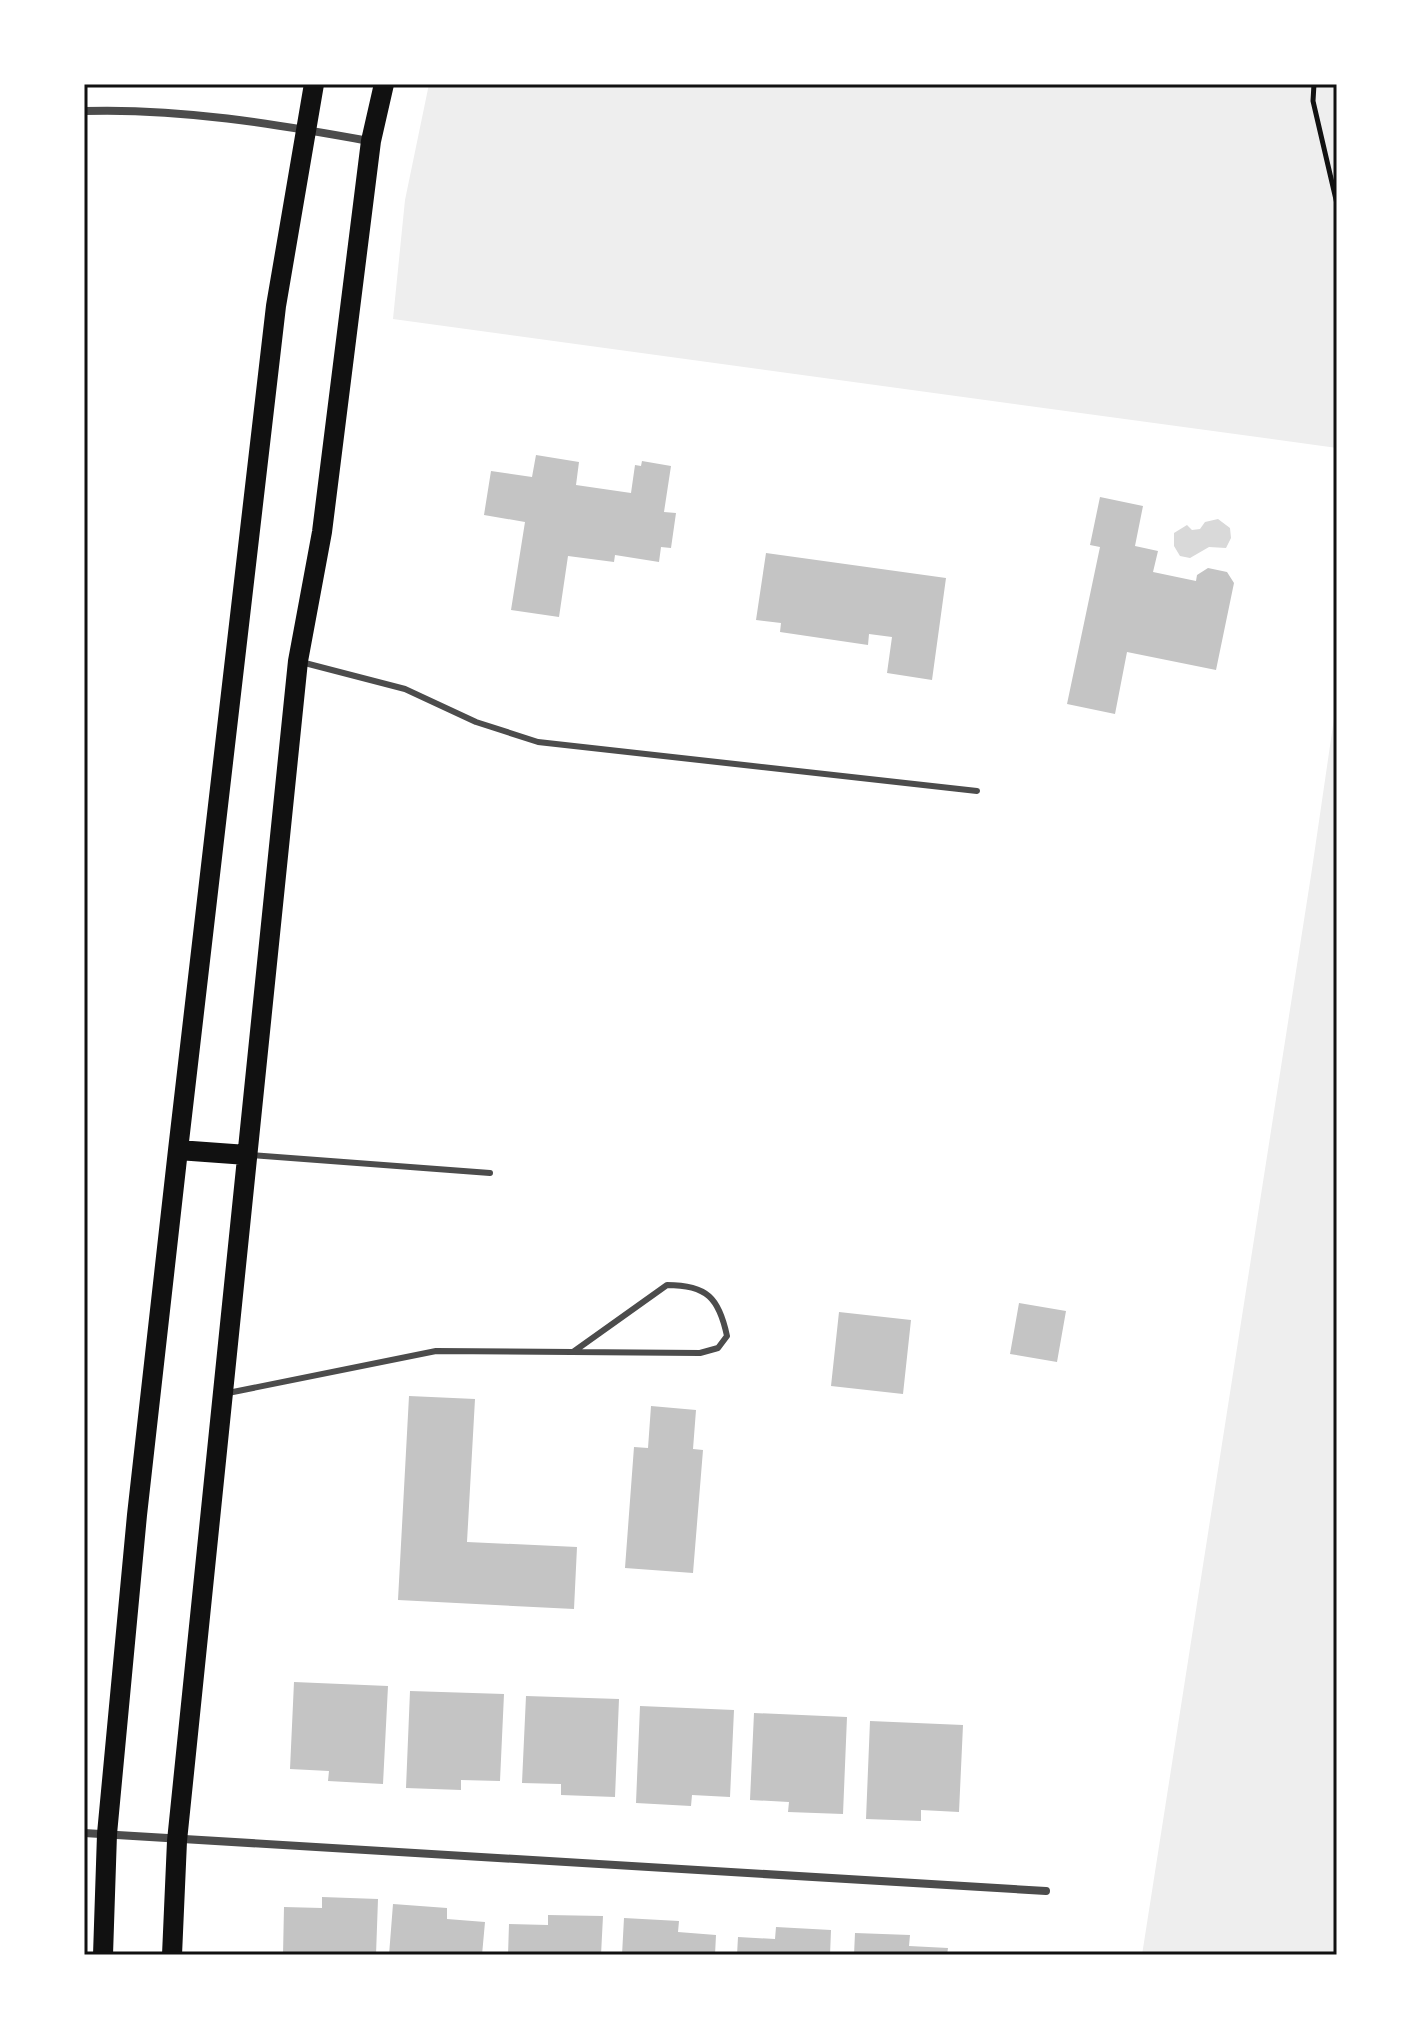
<svg xmlns="http://www.w3.org/2000/svg" width="1421" height="2039" font-family="'Libre Baskerville',serif">
<rect width="100%" height="100%" fill="#fff"/>
<path fill="#eee" d="M429 84H1337V448L393 319 405 200Z
M1337 698V1955H1142L1312 869Z"/>
<path fill="#d9d9d9" d="M1218 519 1230 528 1231 538 1226 548 1209 547 1190 558 1180 556 1174 546V533L1187 525 1192 530 1200 529 1205 522Z"/>
<path fill="#c4c4c4" d="M536 455 579 462 576 485 631 493 635 465 641 466 642 461 671 466 664 512 676 513 671 548 661 547 659 562 615 555 614 562 568 556 559 617 511 610 525 522 484 515 491 471 532 477Z
M1100 497 1143 506 1135 546 1158 551 1153 572 1196 581 1197 575 1208 568 1227 572 1234 583 1216 670 1127 652 1115 714 1067 704 1100 547 1090 545Z
M766 553 946 578 932 680 887 673 892 637 869 634 868 645 780 632 781 623 756 620Z
M1019 1303 1066 1311 1057 1362 1010 1354Z
M839 1312 911 1320 903 1394 831 1386Z
M409 1396 475 1399 467 1542 577 1547 574 1609 398 1600Z
M651 1406 696 1410 693 1449 703 1450 693 1573 625 1568 634 1447 648 1448Z
M294 1682 388 1686 383 1784 328 1781 329 1771 290 1769Z
M410 1691 504 1694 500 1781 461 1780V1790L406 1788Z
M526 1696 619 1699 615 1797 561 1795V1784L522 1783Z
M640 1706 734 1710 730 1797 692 1795 691 1806 636 1803Z
M754 1713 847 1717 843 1814 788 1812 789 1802 750 1800Z
M870 1721 963 1725 959 1812 921 1810V1821L866 1819Z
M322 1897 378 1899 376 1955H283L284 1907 322 1908Z
M393 1904 447 1908V1919L485 1922 482 1955H389Z
M548 1915 603 1916 601 1955H508L509 1924 548 1925Z
M624 1918 679 1921 678 1932 716 1935 715 1955H622Z
M776 1927 831 1930 830 1955H737L738 1937 775 1939Z
M855 1933 910 1935 909 1946 948 1948 947 1955H854Z"/>
<g fill="none" stroke-linecap="round" stroke-linejoin="round">
<path stroke="#111" stroke-width="5" d="M1314 84 1313 101 1337 204"/>
<path stroke="#4c4c4c" stroke-width="6" d="M301 662 405 689 476 722 538 742 977 791
M251 1155 490 1173
M228 1393 436 1351 700 1353 718 1348 727 1336C719 1298 707 1285 667 1285L573 1352"/>
<path stroke="#4c4c4c" stroke-width="8" d="M84 111C180 108 275 124 369 141
M84 1833 1046 1891"/>
<path stroke="#111" stroke-width="20" d="M178 1150 247 1155
M103 1955 107 1834 137 1515 178 1150 276 306 314 84
M172 1955 177 1841 298 661 322 532 371 141 384 84"/>
</g>
<rect width="1421" height="2039" fill="none" stroke="#ffffff" stroke-width="172"/>
<rect x="86" y="86" width="1249" height="1867" fill="none" stroke="#111" stroke-width="3"/>
</svg>
